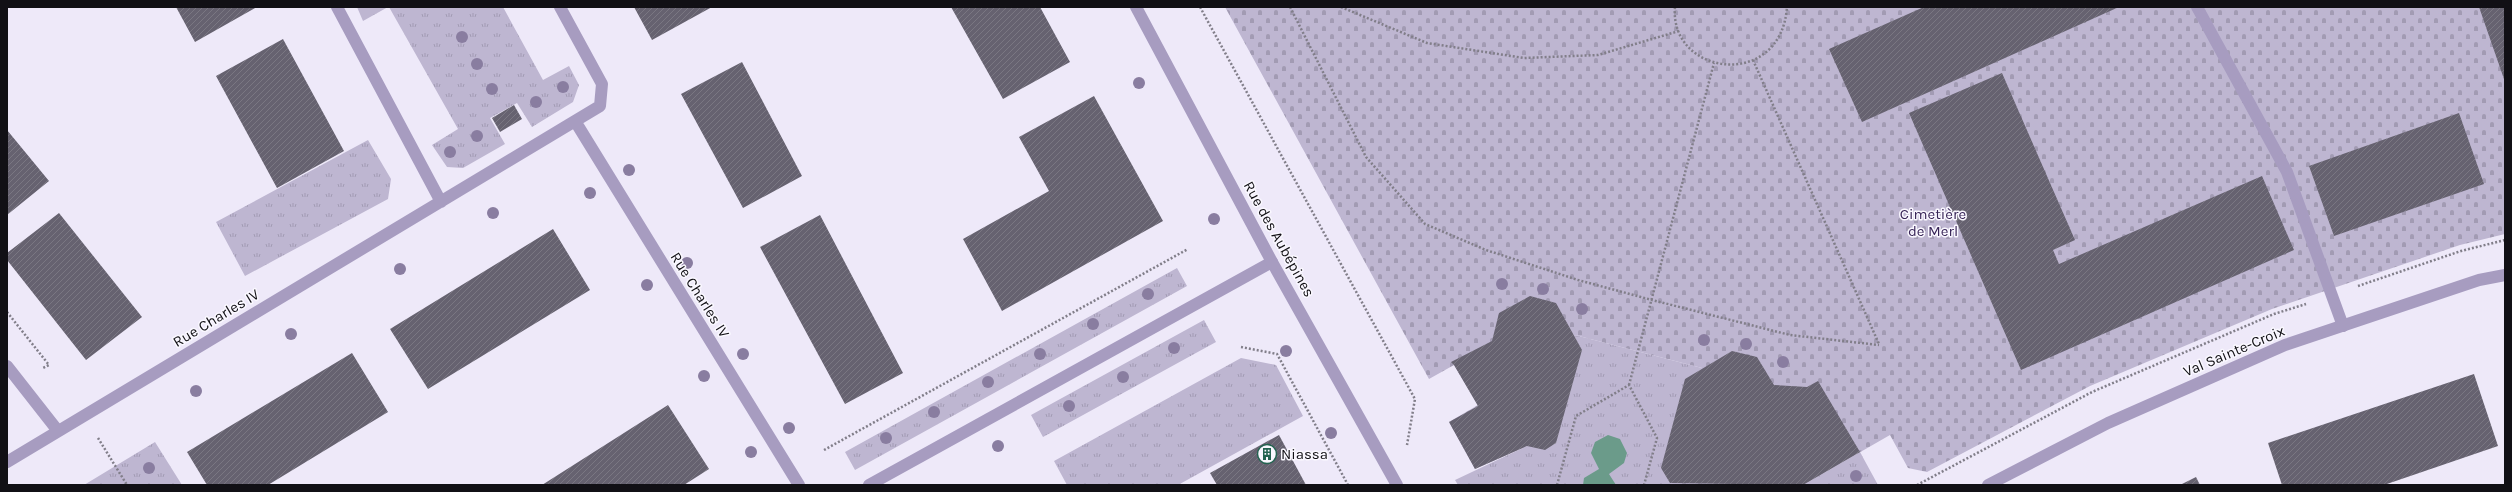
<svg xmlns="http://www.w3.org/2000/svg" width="2512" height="492" font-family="Karla,sans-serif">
<defs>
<pattern id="grass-tufts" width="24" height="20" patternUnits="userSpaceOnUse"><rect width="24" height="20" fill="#beb6d1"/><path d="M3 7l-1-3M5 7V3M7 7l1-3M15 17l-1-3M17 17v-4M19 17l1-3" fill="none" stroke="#a29bb3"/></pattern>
<pattern id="cemetery-stones" width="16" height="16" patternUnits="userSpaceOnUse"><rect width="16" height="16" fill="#beb6d1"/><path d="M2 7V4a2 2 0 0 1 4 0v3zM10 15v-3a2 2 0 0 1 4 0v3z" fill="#a29bb3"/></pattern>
<pattern id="building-hatch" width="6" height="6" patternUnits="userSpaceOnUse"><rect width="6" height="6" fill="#666270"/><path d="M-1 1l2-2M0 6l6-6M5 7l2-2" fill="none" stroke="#7a7782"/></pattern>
</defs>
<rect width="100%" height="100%" fill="#eee9f9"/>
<path fill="url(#grass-tufts)" d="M357 7H388L363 21Z
M389 7H503L543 80 569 66 579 85 573 102 532 127 517 103 490 118 505 144 463 168 447 167 432 145 458 129Z
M368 140 391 179 388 199 245 276 216 222Z
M1177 268 1187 286 855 470 845 452Z
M1204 320 1216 342 1043 437 1031 415Z
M1575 335 1702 368 1676 479 1680 485H1458L1455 480 1527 446Z
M1241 358 1276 365 1303 416 1178 485H1067L1054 461Z
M155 442 182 485H84Z
M1860 452 1878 485H1803Z"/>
<path fill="url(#cemetery-stones)" d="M1225 7H2505V234L2460 245 2272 309 2090 386 1927 472 1908 468 1890 435 1803 485H1680L1676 479 1693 393 1702 368 1575 335 1527 446 1475 469 1449 422 1478 405 1454 365 1429 379Z"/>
<path fill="#6b9b8a" d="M1608 435 1620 439 1627 453 1624 463 1609 474 1616 485H1583L1584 478 1599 469 1591 453 1595 442Z"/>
<path fill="url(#building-hatch)" d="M176 7H257L195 42Z
M634 7H712L652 40Z
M951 7H1040L1070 62 1003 99Z
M1924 7H2119L1862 122 1829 49Z
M2479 7H2505V82Z
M283 39 344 151 277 188 216 76Z
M742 62 802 176 743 208 681 94Z
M2002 73 2075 240 2053 250 2059 264 2262 176 2294 250 2021 370 1909 113Z
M1094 96 1163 221 1002 311 963 239 1049 191 1019 137Z
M514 105 522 119 500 132 492 118Z
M2459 113 2484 184 2334 236 2309 166Z
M7 130 49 181 7 215Z
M59 213 142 317 86 360 7 260V253Z
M820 215 903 373 845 404 760 247Z
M553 229 590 290 428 389 390 329Z
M1530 296 1556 303 1582 350 1556 443 1545 450 1527 446 1475 469 1449 422 1478 406 1454 365 1451 362 1492 341 1499 313Z
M1732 351 1757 357 1774 385 1807 387 1818 381 1860 452 1803 485 1670 483 1661 468 1685 379Z
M352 353 388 412 268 485H207L187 452Z
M2474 374 2498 446 2384 485H2282L2268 443Z
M668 405 709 469 684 485H542Z
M1279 435 1306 485H1217L1210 473Z
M2196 477 2200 485H2180Z"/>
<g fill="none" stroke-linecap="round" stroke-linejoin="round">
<path stroke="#817e89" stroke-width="2.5" stroke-dasharray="2 2" stroke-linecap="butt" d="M1200 7 1415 399 1407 445
M1290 7 1366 157 1425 224 1486 250 1578 280 1652 300 1790 335 1879 345
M1341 7 1427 43 1524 58 1598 55 1679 31
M1675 7C1669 76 1781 91 1787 7
M1753 60 1879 344
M2358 286 2461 251 2505 240
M7 312 49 365 43 368
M1241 347 1277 354 1348 485
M1629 385 1714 63
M98 438 127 485
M824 450 1188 249
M1557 485 1576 416 1629 385 1657 438 1644 485
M1917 485 2092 392 2274 314 2306 304"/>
<path stroke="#a79cc0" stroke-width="12" d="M2197 7 2287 172 2343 326"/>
<path stroke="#a79cc0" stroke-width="12" d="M337 7 441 202
M575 121 799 485
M7 366 58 431
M7 462 600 106 602 84 560 7
M869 485 1272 262
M1988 485 2108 423 2285 345 2479 280 2505 275"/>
<path stroke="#a79cc0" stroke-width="12" d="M1136 7 1272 262 1397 485"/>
</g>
<g fill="#897da0">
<circle cx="462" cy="37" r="6"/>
<circle cx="477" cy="64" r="6"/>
<circle cx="1139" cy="83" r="6"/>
<circle cx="563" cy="87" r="6"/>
<circle cx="492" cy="89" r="6"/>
<circle cx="536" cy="102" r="6"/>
<circle cx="477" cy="136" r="6"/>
<circle cx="450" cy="152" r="6"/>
<circle cx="629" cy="170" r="6"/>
<circle cx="590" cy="193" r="6"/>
<circle cx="493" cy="213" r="6"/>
<circle cx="1214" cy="219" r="6"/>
<circle cx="687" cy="263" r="6"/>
<circle cx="400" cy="269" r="6"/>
<circle cx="1502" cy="284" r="6"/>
<circle cx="647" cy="285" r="6"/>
<circle cx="1543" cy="289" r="6"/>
<circle cx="1148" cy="294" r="6"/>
<circle cx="1582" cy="309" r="6"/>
<circle cx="1093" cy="324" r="6"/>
<circle cx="291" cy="334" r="6"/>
<circle cx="1704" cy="340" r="6"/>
<circle cx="1746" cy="344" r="6"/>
<circle cx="1174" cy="348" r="6"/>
<circle cx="1286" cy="351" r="6"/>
<circle cx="743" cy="354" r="6"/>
<circle cx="1040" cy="354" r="6"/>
<circle cx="1783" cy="362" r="6"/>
<circle cx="704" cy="376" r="6"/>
<circle cx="1123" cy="377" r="6"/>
<circle cx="988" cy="382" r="6"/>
<circle cx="196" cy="391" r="6"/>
<circle cx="1069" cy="406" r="6"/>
<circle cx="934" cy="412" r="6"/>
<circle cx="789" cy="428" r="6"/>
<circle cx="1331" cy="433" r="6"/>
<circle cx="886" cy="438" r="6"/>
<circle cx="998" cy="446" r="6"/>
<circle cx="751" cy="452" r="6"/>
<circle cx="149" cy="468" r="6"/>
<circle cx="1856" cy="476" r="6"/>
</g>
<defs>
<g id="building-ring" transform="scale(1)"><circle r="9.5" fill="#faf8ff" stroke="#246451" stroke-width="1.5"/><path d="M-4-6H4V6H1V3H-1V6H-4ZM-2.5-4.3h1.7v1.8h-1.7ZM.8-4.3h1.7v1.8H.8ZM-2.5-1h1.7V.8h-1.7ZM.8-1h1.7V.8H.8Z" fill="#246451"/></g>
</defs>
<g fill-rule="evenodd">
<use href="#building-ring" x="1267" y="454"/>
</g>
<g text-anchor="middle" stroke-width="3" stroke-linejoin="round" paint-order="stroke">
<g font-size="15" fill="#372457" stroke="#faf8ff">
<text x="1933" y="219">Cimetière<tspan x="1933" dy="17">de Merl</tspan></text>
</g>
<g font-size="15" fill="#111015" stroke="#faf8ff">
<text transform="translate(1279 239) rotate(61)" y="5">Rue des Aubépines</text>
<text transform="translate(700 295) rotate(58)" y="5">Rue Charles IV</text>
<text transform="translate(216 318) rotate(-31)" y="5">Rue Charles IV</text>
<text transform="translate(2234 351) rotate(-23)" y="5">Val Sainte-Croix</text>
</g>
<g font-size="15" fill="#111015" stroke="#faf8ff" text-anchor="start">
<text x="1281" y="459">Niassa</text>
</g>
</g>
<rect width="2512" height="492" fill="none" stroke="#111015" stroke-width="16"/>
</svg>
